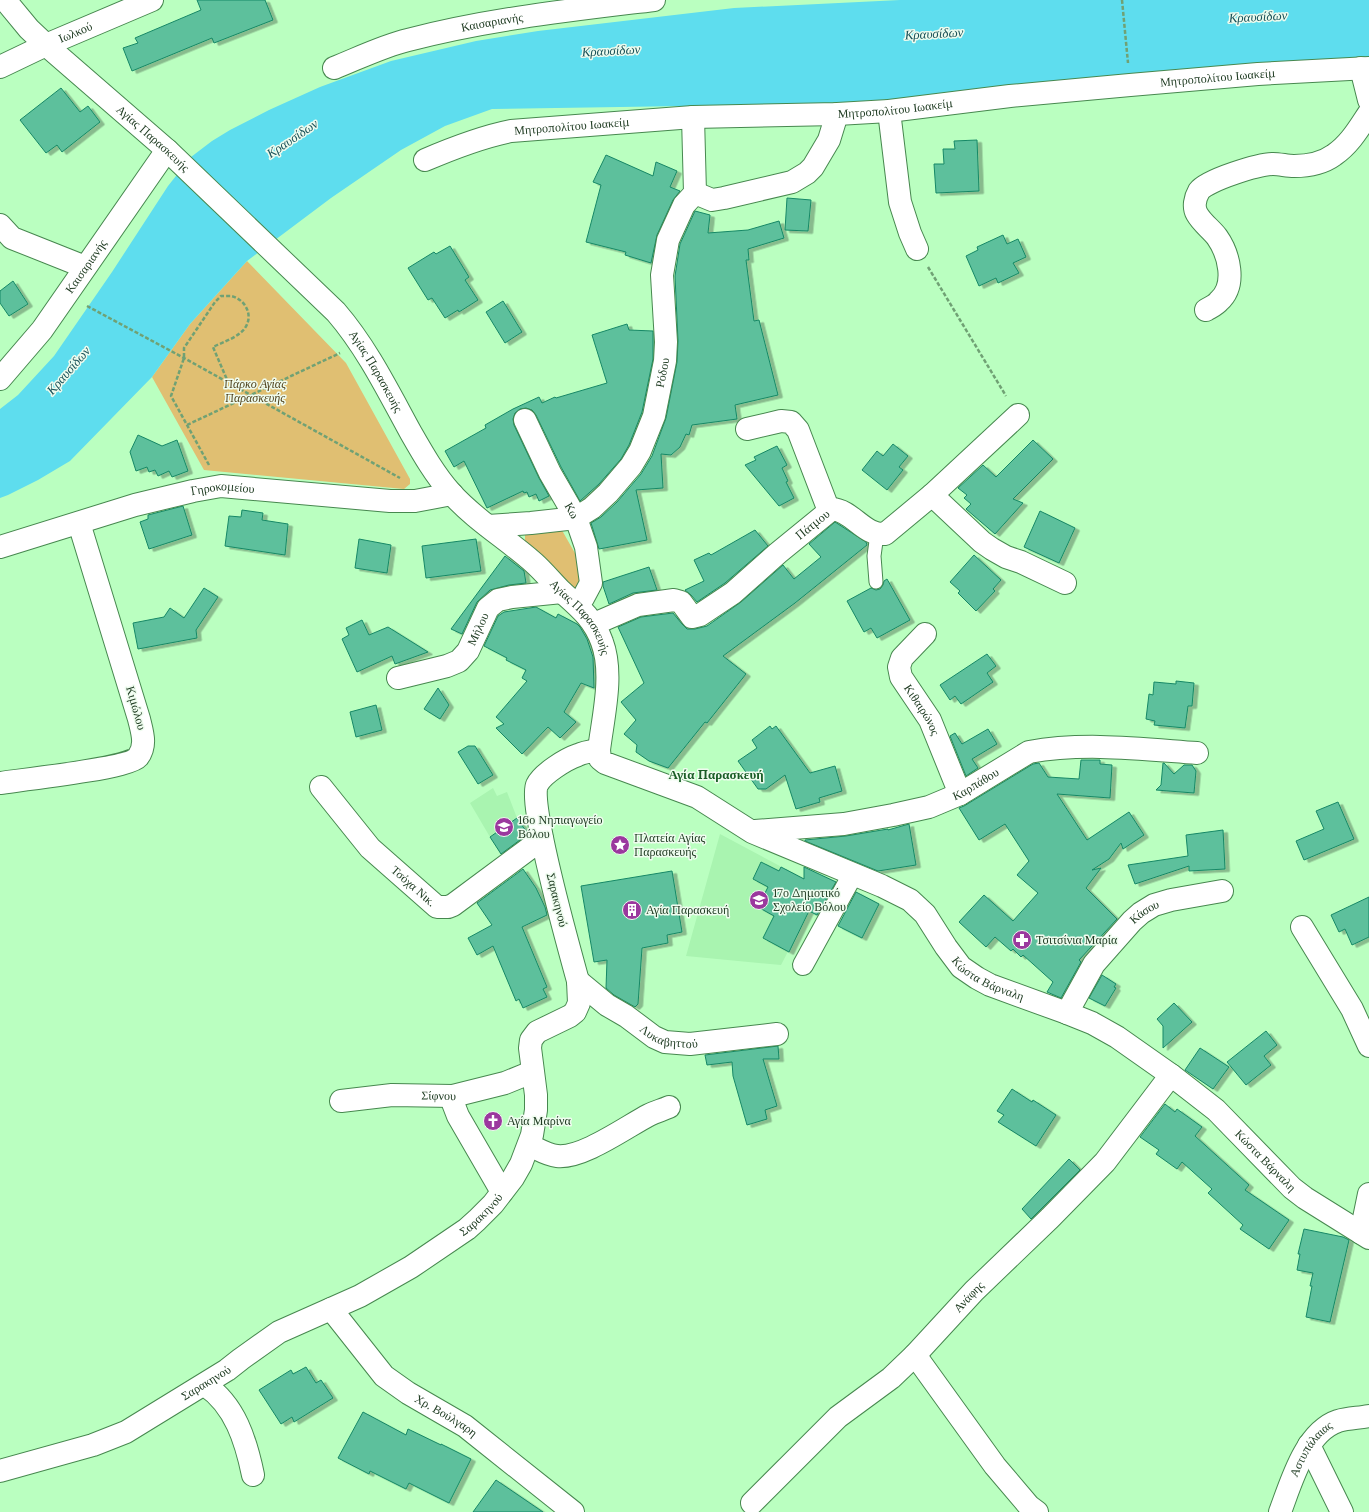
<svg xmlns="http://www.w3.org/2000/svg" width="1369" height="1512" font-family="Lora,serif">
<defs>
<filter id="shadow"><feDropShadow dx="4.5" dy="2.5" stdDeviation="0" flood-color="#0004"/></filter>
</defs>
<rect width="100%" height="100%" fill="#baffc0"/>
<path fill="#a9f4b0" d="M493 788 497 796 507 792 517 818 530 836 502 856 490 837 470 803Z
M720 834 821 888 781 965 686 956Z"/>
<path fill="#e0bf72" d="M247 261 346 363 410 479V484L404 489 204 470 152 377 190 324Z
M559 525 576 555 583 586 575 594 525 542V534Z"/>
<path fill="#5eddee" d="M900 0H1369V63L881 100 809 104 492 109 445 126 401 150 331 198 247 261 190 324 152 377 70 461 38 480 8 495 0 498V409L18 395 54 356 112 272 168 186 191 157 212 141 230 130 269 110 320 87 391 61 476 41 538 31 734 8Z"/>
<path fill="#5dc09c" stroke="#178866" filter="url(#shadow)" d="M197 0H265L273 20 214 43 212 38 132 71 123 48 138 43 135 38 201 10Z
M61 88 80 112 88 106 100 122 62 152 57 145 46 153 20 120Z
M977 140 979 191 936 193 934 164H944L943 149H955L954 141Z
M606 155 653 176 656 162 677 171 670 187 680 191 673 200 657 235 651 263 625 255 626 252 586 242 601 185 593 182Z
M787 198 811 200 808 231 785 230Z
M695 211 710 215 708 233 748 230 779 221 784 238 748 249 749 260H746L754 321 759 320 778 395 735 405 737 419 692 425 689 435 686 434 680 447 671 455 661 454 663 488 636 490 647 540 599 549 591 523 601 517 617 502 641 474 652 456 666 418 677 362 678 341 675 276 680 244Z
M1003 235 1007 244 1018 239 1026 257 1013 263 1019 273 998 283 996 278 979 286 966 256 978 250 977 247Z
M450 246 469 277 465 280 478 300 459 312 458 310 445 318 432 298 428 300 408 268 434 252 436 254Z
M13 281 28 304 9 316 0 303V291Z
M503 301 522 332 505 343 486 312Z
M627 324 629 330 653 331V359L642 412 629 445 621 459 599 484 580 501 561 467 536 415 532 410 526 408 520 409 515 413 513 419 514 425 539 478 549 496 539 501 536 494 529 497 527 492 524 493 523 491 487 508 464 461 454 467 445 451 486 428 485 425 513 409 539 397 542 403 555 397 556 398 607 383 592 335Z
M138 435 162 446 177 440 188 471 172 477 169 471 158 476 155 470 149 472 147 467 136 471 130 452Z
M1033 440 1053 459 1013 499 1023 503 995 534 966 509 971 504 964 498 967 495 958 488 983 465 996 477Z
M893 444 908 456 899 467 903 470 887 490 862 470 877 451 883 456Z
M777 446 787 465 782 468 788 481 786 482 794 498 779 506 745 465 756 460 754 457Z
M183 506 192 535 149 549 140 522 148 519V515Z
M242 510 263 513 262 520 288 524 285 555 225 546 229 516 241 517Z
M1040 511 1075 528 1059 563 1024 547Z
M835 522 866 542 867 545 795 603 723 656 746 674 707 723 705 722 668 768 649 761 636 752 637 745 624 734 636 720 621 702 644 683 618 627 641 617 673 613 682 624 687 629H695L707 626 741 602 783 565 794 579 821 557 809 544Z
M755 530 768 546 725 583 697 602 691 595 685 590 704 581 694 560 709 553 711 555Z
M359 539 391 545 387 573 355 568Z
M476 539 481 571 426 578 422 546Z
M974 555 1001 580 993 589 995 591 976 611 958 593 960 591 950 582Z
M505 556 524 571 526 583 509 585 490 590 477 602 462 634 451 629Z
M649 567 657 590 633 593 609 604 603 586V582Z
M887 579 910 620 877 638 871 628 864 632 847 601 871 588 876 590 880 589 883 585 884 581Z
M204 588 218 597 196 630 197 638 138 649 133 623 164 617 170 608 184 618Z
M536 607 556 618 558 614 577 624 580 627 587 639 593 657 594 688 581 683 564 712 576 722 560 738 548 727 522 754 496 728 504 724 496 717 527 681 522 678 526 670 506 660 507 658 484 646 498 616 504 612Z
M362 620 369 635 388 627 428 652 395 664 392 656 357 672 342 639 349 635 346 628Z
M987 654 996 666 987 673 993 682 961 704 955 696 950 700 940 685Z
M1176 681 1194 683 1192 706H1188L1185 728 1154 725 1155 721 1146 719 1149 694 1153 695 1154 682 1176 684Z
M438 688 449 705 440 719 424 709Z
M376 705 382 730 356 737 350 712Z
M770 726 772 729 776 726 810 773 835 766 842 791 819 798 820 802 796 809 785 775 766 789H758L738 761 757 748 752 740Z
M988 729 997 744 972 759 978 768 966 776 950 736 955 733 962 744Z
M468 746H475L493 775 478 784 458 752Z
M1081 760H1100V764L1112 765 1110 798 1057 794 1087 840 1129 812 1144 835 1123 849 1121 843 1109 859 1092 870 1101 868 1086 888 1117 919 1079 960 1081 962 1061 998 1047 992 1053 982 1023 955 1021 957 1013 949 1011 951 995 937 986 947 959 922 984 895 1013 921 1038 893 1017 875 1029 861 1005 824 979 840 959 808 964 806 1033 764 1039 763 1048 777 1079 779Z
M1163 763H1164L1174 774 1184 765H1192L1196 771 1194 793 1156 790 1161 785Z
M1338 802 1354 839 1304 860 1296 841 1324 829 1316 811Z
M517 818 528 834 501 854 490 837Z
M909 824 916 865 878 871 805 841V840L846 836 888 829V830Z
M1223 830 1225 869 1189 871V866L1135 884 1128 865 1188 856 1186 835Z
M761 862 779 871 781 867 804 879V867L836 882 817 915 809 911 789 952 763 938 774 916 758 907 768 887 753 879Z
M523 869 536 888 545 907 547 915 522 927 547 987 543 989 547 997 523 1008 519 999 516 1001 493 946 477 955 468 938 492 925 477 903Z
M672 871 682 932 667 935 668 943 642 948 638 1004 635 1007 614 995 606 988 607 960 594 962 581 886Z
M856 892 879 904 862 938 838 926Z
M1369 897V937L1352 945 1345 929 1339 932 1331 915Z
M1102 975 1116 984 1114 987 1116 988 1105 1006 1089 998Z
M1174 1003 1192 1022 1163 1048V1026L1157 1019Z
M1266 1031 1277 1045 1264 1056 1271 1065 1246 1085 1227 1062Z
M778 1046 779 1059H763L777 1106 765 1110 767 1119 747 1125 733 1076 732 1062 707 1065 705 1055Z
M1200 1048 1229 1067 1213 1089 1185 1070Z
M1012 1089 1032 1102 1033 1100 1056 1115 1036 1146 998 1122 1004 1115 997 1111Z
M1165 1104 1175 1112 1177 1109 1202 1127 1195 1136 1249 1185 1245 1190 1289 1220 1269 1249 1240 1229 1243 1225 1208 1193 1212 1189 1182 1162 1177 1169 1156 1154 1159 1150 1140 1137Z
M1069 1159 1080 1170 1031 1219 1022 1209Z
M1304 1229 1343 1237 1349 1240 1330 1322 1306 1317 1312 1286H1310L1313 1273 1297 1270 1300 1254H1298Z
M306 1367 316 1383 321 1380 333 1398 294 1422 292 1417 281 1424 259 1390 291 1370 293 1374Z
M363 1412 406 1435 408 1429 441 1445V1444L471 1459 449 1503 409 1483 406 1489 370 1471 369 1474 338 1458Z
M496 1480 543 1512H473Z"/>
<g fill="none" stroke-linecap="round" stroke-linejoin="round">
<g stroke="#47884f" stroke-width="15">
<path id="service" d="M876 582 874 556 877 534"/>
</g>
<g stroke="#47884f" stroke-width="22">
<path id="pedestrian" d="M803 965 853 874"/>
</g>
<g stroke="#47884f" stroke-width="24">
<g id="minor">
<path id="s1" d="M334 68C359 58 383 46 408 40 488 19 572 10 654 0"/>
<path d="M1361 68 1369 100"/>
<path d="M889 111 900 202 910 233 917 249"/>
<path id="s2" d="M425 160C453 148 481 137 511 131L693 117 837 114 889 111 1010 96 1130 85 1258 74 1369 68"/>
<path d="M695 193 712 200 724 198 792 182 807 173 813 167 829 140 837 114"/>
<path d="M0 225 12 238 85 267"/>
<path d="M1206 310C1211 307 1216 305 1219 301 1237 285 1229 254 1217 237 1211 229 1202 223 1197 214 1193 207 1195 198 1199 191 1207 180 1259 164 1273 164 1280 164 1287 166 1294 166 1308 166 1323 163 1334 155 1350 144 1359 128 1369 113"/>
<path id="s3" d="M0 379 42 330 167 150"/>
<path id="s4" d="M525 420 550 473 576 518 586 547 591 583 583 598 576 603"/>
<path d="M747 429 781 421 791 422 798 430 829 511"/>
<path d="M932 495 982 542 992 549 1006 557 1021 562 1065 583"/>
<path id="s5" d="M488 526 531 523 576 518 592 508 608 493 631 466 640 451 654 416 665 361 666 342 662 275 668 240 684 205 695 193 693 117"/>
<path id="s6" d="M0 547 135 505 193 491 221 486 390 501H415L452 494"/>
<path id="s7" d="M594 624 638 605 674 600 681 602 692 617 700 615 733 593 778 553 832 509C852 510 864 536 885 534L932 495 1018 415"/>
<path id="s8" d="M925 634 902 658 899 667 901 677 930 720 960 794"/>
<path id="s9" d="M398 678 447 666 459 661 468 651 488 608 498 600 512 597 562 592"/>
<path d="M0 783C21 780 129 768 138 757 147 745 142 732 139 719L79 523"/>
<path id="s10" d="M321 787 370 848 437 907H448L453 905 542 839"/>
<path id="s11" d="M755 831 844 824 893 815 929 807 960 794 1029 752C1084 742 1141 749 1197 753"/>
<path d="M1302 927 1352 1009 1369 1046"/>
<path id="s12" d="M578 981 607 1005 626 1016 654 1037 665 1042 690 1044 777 1034"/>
<path id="s13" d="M1067 1013 1094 964 1132 921 1141 913 1154 905 1171 900 1222 891"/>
<path d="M453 1096V1103L458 1116 502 1192"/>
<path id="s14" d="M341 1101 392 1095 453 1096 505 1083 532 1072"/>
<path d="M529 1145C538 1149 547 1155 557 1156 582 1159 626 1127 649 1115 655 1112 662 1110 669 1107"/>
<path d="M1361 1233 1369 1194"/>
<path id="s15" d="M331 1309 384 1376 408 1393 465 1426 573 1512"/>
<path d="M915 1355 995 1466 1029 1506 1037 1512"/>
<path d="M205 1385C235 1405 246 1441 253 1475"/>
<path d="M1309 1445 1342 1512"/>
<path id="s16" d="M0 1471 93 1445 126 1432 227 1370 241 1359 279 1332 360 1296 411 1267 467 1229 477 1220 493 1204 513 1178 521 1164 532 1135 536 1110V1095L530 1048 531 1040 537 1032 570 1016 575 1012 579 1003 578 981C570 952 528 802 537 785 542 774 566 759 578 755 584 752 592 751 599 750L600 759 605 763 697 797 752 832 882 886 910 900 925 914 946 947 961 967 977 978 990 985 1067 1013 1092 1023 1117 1037 1171 1075 1216 1110 1292 1188 1305 1198 1369 1238"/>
<path id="s17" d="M752 1503 838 1417 891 1378 915 1355 974 1291 1050 1218 1105 1162 1171 1075"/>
<path id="s18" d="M1280 1512C1291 1483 1305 1432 1338 1421 1348 1418 1359 1418 1369 1416"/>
</g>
</g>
<g stroke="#47884f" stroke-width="24">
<g id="tertiary">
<path id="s19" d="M5 0 29 29 46 45 167 150 336 312C367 348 388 391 411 433 423 454 435 475 451 493 475 520 507 539 534 563 544 572 552 582 561 591 579 607 594 619 602 642 614 674 603 717 599 750"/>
</g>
</g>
<g stroke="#47884f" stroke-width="24">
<g id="secondary">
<path id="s20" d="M0 67 46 45 152 0"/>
</g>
</g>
<path stroke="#70a174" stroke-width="2.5" stroke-dasharray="4 2" stroke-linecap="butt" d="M1122 0 1128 63
M928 267 1006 396
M87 306 184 358 400 478
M187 425 340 353
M209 465 171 396 184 358V348L215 302 221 296C224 296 228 296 231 296 245 299 254 315 245 328 239 337 223 342 213 347L228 382"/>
<use href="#service" stroke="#fff" stroke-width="13"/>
<use href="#pedestrian" stroke="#fff" stroke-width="20"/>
<use href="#minor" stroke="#fff" stroke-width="22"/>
<use href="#tertiary" stroke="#fff" stroke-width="22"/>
<use href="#secondary" stroke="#fff" stroke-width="22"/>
</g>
<defs>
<g id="school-disc" transform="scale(1)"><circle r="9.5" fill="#9b389e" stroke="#effcef"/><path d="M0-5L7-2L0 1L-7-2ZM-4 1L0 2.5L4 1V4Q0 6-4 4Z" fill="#fff"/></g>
<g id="sight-disc" transform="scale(1)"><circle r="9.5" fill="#9b389e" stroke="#effcef"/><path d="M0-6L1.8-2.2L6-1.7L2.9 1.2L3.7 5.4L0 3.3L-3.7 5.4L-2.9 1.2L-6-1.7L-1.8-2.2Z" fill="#fff"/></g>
<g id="building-disc" transform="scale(1)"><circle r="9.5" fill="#9b389e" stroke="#effcef"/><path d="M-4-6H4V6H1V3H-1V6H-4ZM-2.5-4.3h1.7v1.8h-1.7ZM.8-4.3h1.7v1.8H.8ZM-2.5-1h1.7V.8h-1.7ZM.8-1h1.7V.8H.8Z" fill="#fff"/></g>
<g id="pharmacy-disc" transform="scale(1)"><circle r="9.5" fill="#9b389e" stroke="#effcef"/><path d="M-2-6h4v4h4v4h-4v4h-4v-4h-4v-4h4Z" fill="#fff"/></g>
<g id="church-disc" transform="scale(1)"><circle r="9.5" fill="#9b389e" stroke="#effcef"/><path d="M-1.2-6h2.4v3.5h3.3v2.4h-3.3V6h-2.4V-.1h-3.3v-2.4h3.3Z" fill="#fff"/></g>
</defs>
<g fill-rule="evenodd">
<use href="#school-disc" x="504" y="827"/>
<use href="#sight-disc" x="620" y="845"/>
<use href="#school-disc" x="759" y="900"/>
<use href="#building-disc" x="632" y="910"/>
<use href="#pharmacy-disc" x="1022" y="940"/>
<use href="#church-disc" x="493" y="1121"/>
</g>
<g text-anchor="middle" stroke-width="3" stroke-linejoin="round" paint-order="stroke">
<g font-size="12" fill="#213d24" stroke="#effcef">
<text dy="4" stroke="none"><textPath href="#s1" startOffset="165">Καισαριανής</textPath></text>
<text dy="4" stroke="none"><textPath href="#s20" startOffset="83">Ιωλκού</textPath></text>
<text dy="4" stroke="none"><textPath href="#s2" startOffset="800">Μητροπολίτου Ιωακείμ</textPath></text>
<text dy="4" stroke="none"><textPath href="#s2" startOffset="476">Μητροπολίτου Ιωακείμ</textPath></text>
<text dy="4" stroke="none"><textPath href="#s2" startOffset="152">Μητροπολίτου Ιωακείμ</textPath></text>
<text dy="4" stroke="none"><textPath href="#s19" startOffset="203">Αγίας Παρασκευής</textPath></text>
<text dy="4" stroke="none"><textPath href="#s3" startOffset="142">Καισαριανής</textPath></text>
<text dy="4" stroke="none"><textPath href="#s19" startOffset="527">Αγίας Παρασκευής</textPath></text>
<text dy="4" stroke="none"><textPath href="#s5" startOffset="264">Ρόδου</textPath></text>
<text dy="4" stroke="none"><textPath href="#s6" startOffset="231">Γηροκομείου</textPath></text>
<text dy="4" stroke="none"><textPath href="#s4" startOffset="102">Κω</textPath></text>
<text dy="4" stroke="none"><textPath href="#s7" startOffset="263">Πάτμου</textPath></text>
<text dy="4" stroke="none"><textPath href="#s19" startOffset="851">Αγίας Παρασκευής</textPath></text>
<text dy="4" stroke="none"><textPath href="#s9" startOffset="101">Μήλου</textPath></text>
<text transform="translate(136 708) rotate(74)" y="4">Κιμώλου</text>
<text dy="4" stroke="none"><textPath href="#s8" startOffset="92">Κιθαιρώνος</textPath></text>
<text dy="4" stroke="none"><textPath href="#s11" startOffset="228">Καρπάθου</textPath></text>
<text dy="4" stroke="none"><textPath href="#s10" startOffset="136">Τσόχα Νικ.</textPath></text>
<text transform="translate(557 900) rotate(76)" y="4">Σαρακηνού</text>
<text dy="4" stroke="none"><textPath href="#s13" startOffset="129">Κάσου</textPath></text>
<text dy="4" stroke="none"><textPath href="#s16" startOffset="1566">Κώστα Βάρναλη</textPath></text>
<text dy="4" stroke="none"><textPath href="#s12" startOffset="109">Λυκαβηττού</textPath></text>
<text dy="4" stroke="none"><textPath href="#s14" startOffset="98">Σίφνου</textPath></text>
<text dy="4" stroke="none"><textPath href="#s16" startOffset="1902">Κώστα Βάρναλη</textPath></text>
<text dy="4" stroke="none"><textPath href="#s16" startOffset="550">Σαρακηνού</textPath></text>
<text dy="4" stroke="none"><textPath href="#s17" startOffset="300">Ανάφης</textPath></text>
<text dy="4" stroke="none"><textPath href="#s16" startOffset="226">Σαρακηνού</textPath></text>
<text dy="4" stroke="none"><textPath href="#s15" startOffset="159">Χρ. Βούλγαρη</textPath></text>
<text dy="4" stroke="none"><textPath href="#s18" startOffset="71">Αστυπάλαιας</textPath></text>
</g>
<g font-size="12" font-style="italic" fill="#4e3f19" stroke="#effcef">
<text x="255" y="388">Πάρκο Αγίας<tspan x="255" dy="14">Παρασκευής</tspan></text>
</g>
<g font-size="12" fill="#213d24" stroke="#effcef" text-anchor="start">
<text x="518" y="824">16ο Νηπιαγωγείο<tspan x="518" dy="14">Βόλου</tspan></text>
<text x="634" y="842">Πλατεία Αγίας<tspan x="634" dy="14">Παρασκευής</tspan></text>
<text x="773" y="897">17ο Δημοτικό<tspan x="773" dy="14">Σχολείο Βόλου</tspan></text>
<text x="646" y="914">Αγία Παρασκευή</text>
<text x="1036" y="944">Τσιτσίνια Μαρία</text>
<text x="507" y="1125">Αγία Μαρίνα</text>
</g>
<g font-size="13" font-style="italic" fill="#1a5259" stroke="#effcef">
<text transform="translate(1258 16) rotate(-3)" y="5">Κραυσίδων</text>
<text transform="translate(934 33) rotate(-3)" y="5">Κραυσίδων</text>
<text transform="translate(611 50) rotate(-3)" y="5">Κραυσίδων</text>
<text transform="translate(292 138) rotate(-34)" y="5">Κραυσίδων</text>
<text transform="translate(68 370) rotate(-49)" y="5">Κραυσίδων</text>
</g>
<g font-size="13" font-weight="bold" fill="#1a5d27" stroke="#effcef">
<text x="716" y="779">Αγία Παρασκευή</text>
</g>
</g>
</svg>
